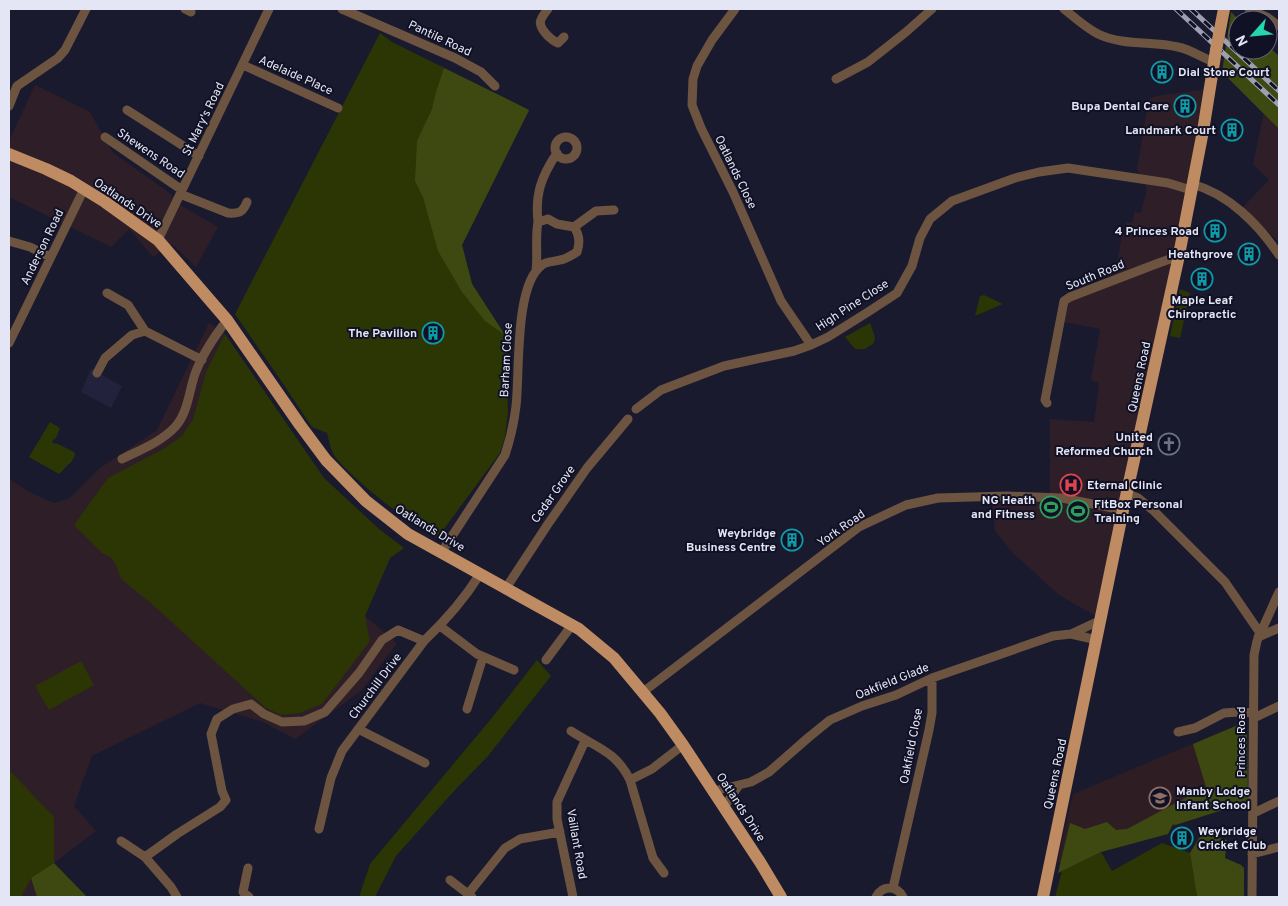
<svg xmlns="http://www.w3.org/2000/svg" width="1288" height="906" font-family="Overpass,sans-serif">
<rect width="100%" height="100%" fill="#1a1a2f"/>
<path fill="#2e1e27" d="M35 85 90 112 113 153 170 193 182 206 218 227 196 267 172 244 153 257 129 229 111 247 9 197V141Z
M1210 89 1099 618 1059 595 1013 553 995 531 991 494 1050 498V419L1094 422 1099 383 1091 380 1100 329 1064 322 1068 304 1073 300 1113 284 1123 229H1125L1126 222 1132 223 1135 212 1141 213 1147 188 1137 169 1149 99 1156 96Z
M1264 112 1279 129V242L1242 208 1269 180 1253 164Z
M209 323 225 334 324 478 379 529 404 548 390 558 365 616 397 643 361 691 295 739 263 722 200 703 92 756 74 806 96 831 54 863 87 897H9V479L31 493 54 503 70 498 100 468 157 430Z"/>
<path fill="#22223d" d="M91 369 122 386 111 408 81 392Z"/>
<path fill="#2f1d24" d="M1238 725 1247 733 1248 802 1057 863 1073 794Z"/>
<path fill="#2c3504" d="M380 33 392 42 529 110 462 245 472 284 505 335 508 412 505 437 500 453 438 537C418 532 345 473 334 455 330 448 329 440 327 433L312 427 284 385 235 314Z
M1180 289 1190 293 1180 338 1170 336Z
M984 295 1003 304 975 316 980 296Z
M870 323 875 337 874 343 865 349H855L845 337Z
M225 334 324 478 379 529 404 548 390 558 365 616 370 641 322 704 300 713 281 715 266 708 152 604 121 579 116 565 111 558 102 553 74 525 108 478 165 448 182 436 193 419 206 372Z
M50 422 60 428 56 438 52 441 53 443 58 444 74 452 75 455 72 461 59 474 29 457Z
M537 660 551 676 488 756 454 791 396 856 375 897H359L370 864 491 719Z
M81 661 94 685 49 710 35 686Z
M9 770 54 817V863L31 878 21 897H9Z
M1162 843 1190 853 1197 897H1055L1062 871 1101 852 1112 871Z"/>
<path fill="#3e4912" d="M1231 12 1239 20H1238V50H1268V46L1279 56V129L1222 72Z
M444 68 529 110 462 245 472 284 505 335 485 321 462 292 438 251 423 197 415 181 417 141 432 109 436 92Z
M1238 725 1247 733 1248 802 1175 825 1173 824 1168 834 1101 852 1058 873 1070 823 1085 829 1107 822 1116 830 1127 829 1206 787 1193 744Z
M1204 834 1227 840 1225 858 1241 865 1244 868V897H1197L1190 853 1199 838Z
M54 863 87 897H37L31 878Z"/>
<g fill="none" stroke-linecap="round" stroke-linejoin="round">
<path stroke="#6c5441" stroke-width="9" d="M185 9 191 12
M342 9 455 58 481 72 495 86
M548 9C539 20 537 24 547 35 551 39 553 41 558 43L564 37
M735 9 712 40 697 66 693 79 692 105 701 128 733 192 781 301 811 345
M1064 9C1074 17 1086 28 1098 34 1123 46 1152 41 1178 47 1190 49 1202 58 1214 62
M1249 9 1267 17 1279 26
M243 65 338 108
M836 79 868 62 906 32 932 9
M9 106 17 86 58 58 65 50 86 9
M127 110 199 156
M105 137 182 190
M555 148a11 11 0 1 1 22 0a11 11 0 1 1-22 0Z
M1192 184C1229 194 1259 225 1279 255
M180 194 228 213C239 214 243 212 247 202
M538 222C535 194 541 177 557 153
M158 240 269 9
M9 241 30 247 50 257
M536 271C538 254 535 238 538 222L548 219 557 224 574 227
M107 293 128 305 145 331
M9 343 84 189
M97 373 105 358 132 335 145 331 202 360
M1047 403 1045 400 1064 301 1070 297 1156 264 1170 259 1178 260
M636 409 661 390 724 366 794 351 811 345 828 337 868 312 897 293 912 266 920 238 930 219 952 201 1015 178 1039 172 1068 168 1168 183 1191 190
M122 459C140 450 161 442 175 427 188 413 189 391 195 374 202 354 214 337 227 320
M1128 494 1138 498 1154 511 1225 582 1260 633
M441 553 505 455C510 440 514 423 516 406 520 374 514 285 542 265 547 261 554 262 560 260 566 259 572 255 577 252 580 243 580 235 574 227L596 211 614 210
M506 588 548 524 587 468 628 419
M440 626 477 654 514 670
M1071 634 1101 620
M1258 637 1279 628
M546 660 572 625
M643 692 859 527 906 505 938 498 1006 496 1062 498 1123 510
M467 709 483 657
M1254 718 1279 706
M358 729 425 763
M571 731C595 747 616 751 630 780L653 858 664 873
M1178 732 1195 728 1224 713 1238 712 1254 713
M630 780 652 769 683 745
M714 791 751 782 769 772 809 737 830 720 862 706 896 695 932 678 1053 636 1071 634 1097 640
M724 807 739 785
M1254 813 1279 801
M319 829 331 778 342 751 424 641C445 621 465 598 480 574
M121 841 145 857 177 834 220 807 226 800 222 791 211 734 217 719 233 709 251 704 264 714 282 722 304 721 325 712 359 673 382 640 398 630 424 641
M1252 854 1279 847
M145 857 171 887 177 897
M248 868 243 892 249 897
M450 880 472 897
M893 888 929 730 932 713V678
M468 894 505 848 520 839 560 832
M573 897 557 819V802L585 741
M876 897C882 885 897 885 903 897
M1252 897 1254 655 1257 641 1279 592"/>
<path stroke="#be8b63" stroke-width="12" d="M9 154 46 169 71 181 105 202 158 240 227 320 300 425 326 460 366 501 408 534 579 629 614 658 660 713 683 745 760 862 781 897
M1043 897 1123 510 1178 260 1203 131 1216 50"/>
<g stroke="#9e9fb0" stroke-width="5">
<path id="rail" d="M1176 9 1279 105
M1191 9 1279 91"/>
</g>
<use href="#rail" stroke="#111125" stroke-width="3" stroke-dasharray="9" stroke-linecap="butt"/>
<path stroke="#be8b63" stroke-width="12" d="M1216 50 1224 9"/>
</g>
<defs>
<g id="building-ring" transform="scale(1.125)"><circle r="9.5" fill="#111125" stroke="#0f9aa8" stroke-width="1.5"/><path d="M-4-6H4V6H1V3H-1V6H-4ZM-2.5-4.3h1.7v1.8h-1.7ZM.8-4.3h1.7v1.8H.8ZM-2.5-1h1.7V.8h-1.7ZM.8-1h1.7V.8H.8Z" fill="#0f9aa8"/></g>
<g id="church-ring" transform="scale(1.125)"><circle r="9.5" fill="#111125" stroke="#6b7280" stroke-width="1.5"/><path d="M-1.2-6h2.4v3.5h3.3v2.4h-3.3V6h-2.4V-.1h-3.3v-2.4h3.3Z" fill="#6b7280"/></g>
<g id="hospital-ring" transform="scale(1.125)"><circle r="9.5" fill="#111125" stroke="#e0444e" stroke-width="1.5"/><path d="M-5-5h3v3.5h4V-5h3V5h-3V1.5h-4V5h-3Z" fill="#e0444e"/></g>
<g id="stadium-ring" transform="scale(1.125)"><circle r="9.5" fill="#111125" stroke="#2e9e5b" stroke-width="1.5"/><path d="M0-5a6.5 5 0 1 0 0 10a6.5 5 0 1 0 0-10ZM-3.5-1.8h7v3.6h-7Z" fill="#2e9e5b"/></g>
<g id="school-ring" transform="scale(1.125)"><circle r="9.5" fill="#111125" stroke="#8d6e63" stroke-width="1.5"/><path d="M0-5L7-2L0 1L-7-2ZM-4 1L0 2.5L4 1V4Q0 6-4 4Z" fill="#8d6e63"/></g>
</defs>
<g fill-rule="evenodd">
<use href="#building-ring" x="1162" y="72"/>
<use href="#building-ring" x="1185" y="106"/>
<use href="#building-ring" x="1232" y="130"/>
<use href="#building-ring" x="1215" y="231"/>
<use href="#building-ring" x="1249" y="254"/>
<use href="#building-ring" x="1202" y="279"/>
<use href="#building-ring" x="433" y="333"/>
<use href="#church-ring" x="1169" y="444"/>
<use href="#hospital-ring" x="1071" y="485"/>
<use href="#stadium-ring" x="1051" y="507"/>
<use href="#stadium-ring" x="1078" y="511"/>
<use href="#building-ring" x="792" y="540"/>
<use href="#school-ring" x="1160" y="798"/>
<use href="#building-ring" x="1182" y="838"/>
</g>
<g text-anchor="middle" stroke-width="4" stroke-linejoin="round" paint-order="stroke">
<g font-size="12" fill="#e5e6f5" stroke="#111125">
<text transform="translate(440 38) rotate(25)" y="4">Pantile Road</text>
<text transform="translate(296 75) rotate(24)" y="4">Adelaide Place</text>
<text transform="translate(203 119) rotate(-64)" y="4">St Mary's Road</text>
<text transform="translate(151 153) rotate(34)" y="4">Shewens Road</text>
<text transform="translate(736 172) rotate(64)" y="4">Oatlands Close</text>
<text transform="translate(128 203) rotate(34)" y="4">Oatlands Drive</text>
<text transform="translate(42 247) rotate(-64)" y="4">Anderson Road</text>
<text transform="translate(1095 275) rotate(-22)" y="4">South Road</text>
<text transform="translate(852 305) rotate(-33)" y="4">High Pine Close</text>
<text transform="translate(506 360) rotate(-87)" y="4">Barham Close</text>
<text transform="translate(1139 377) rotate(-78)" y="4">Queens Road</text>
<text transform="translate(553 494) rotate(-55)" y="4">Cedar Grove</text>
<text transform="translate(430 528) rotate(31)" y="4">Oatlands Drive</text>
<text transform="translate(841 528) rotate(-35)" y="4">York Road</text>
<text transform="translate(892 681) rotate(-22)" y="4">Oakfield Glade</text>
<text transform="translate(375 686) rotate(-53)" y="4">Churchill Drive</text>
<text transform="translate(1241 742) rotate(-90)" y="4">Princes Road</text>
<text transform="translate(911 746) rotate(-79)" y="4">Oakfield Close</text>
<text transform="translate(1055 774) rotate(-78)" y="4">Queens Road</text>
<text transform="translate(741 807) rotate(57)" y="4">Oatlands Drive</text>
<text transform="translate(577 844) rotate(80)" y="4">Vaillant Road</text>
</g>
<g font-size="12" font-weight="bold" fill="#e5e6f5" stroke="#111125" text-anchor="end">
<text x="1178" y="76" text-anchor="start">Dial Stone Court</text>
<text x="1169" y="110">Bupa Dental Care</text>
<text x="1216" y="134">Landmark Court</text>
<text x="1199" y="235">4 Princes Road</text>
<text x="1233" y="258">Heathgrove</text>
<text x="1202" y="304" text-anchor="middle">Maple Leaf<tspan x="1202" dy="14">Chiropractic</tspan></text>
<text x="417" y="337">The Pavilion</text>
<text x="1153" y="441">United<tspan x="1153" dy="14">Reformed Church</tspan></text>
<text x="1087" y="489" text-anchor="start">Eternal Clinic</text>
<text x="1035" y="504">NG Heath<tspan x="1035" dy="14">and Fitness</tspan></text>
<text x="1094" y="508" text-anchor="start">FitBox Personal<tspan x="1094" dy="14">Training</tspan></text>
<text x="776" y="537">Weybridge<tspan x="776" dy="14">Business Centre</tspan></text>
<text x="1176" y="795" text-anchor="start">Manby Lodge<tspan x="1176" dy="14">Infant School</tspan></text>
<text x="1198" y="835" text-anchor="start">Weybridge<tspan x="1198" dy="14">Cricket Club</tspan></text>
</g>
</g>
<rect width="1288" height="906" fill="none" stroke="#e5e6f5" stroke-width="20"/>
<g transform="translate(1253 35) rotate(243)"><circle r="24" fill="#111125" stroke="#666678"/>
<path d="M0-4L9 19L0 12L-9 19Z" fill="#25d5ae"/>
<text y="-8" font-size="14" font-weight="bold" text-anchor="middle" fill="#e5e6f5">N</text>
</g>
</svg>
